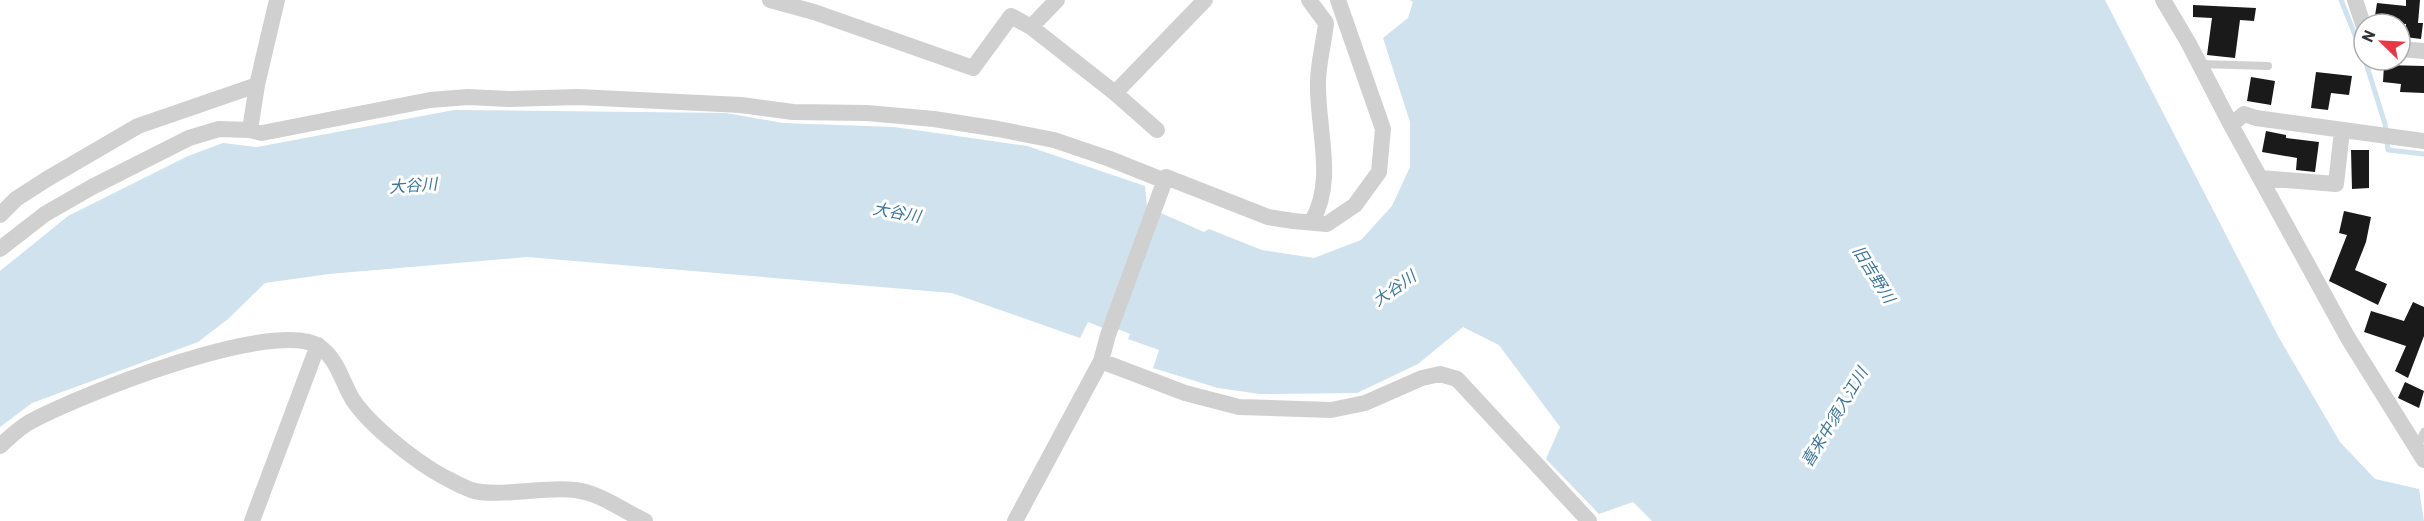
<svg xmlns="http://www.w3.org/2000/svg" width="2424" height="521" font-family="Barlow,'Noto Sans JP',sans-serif">
<rect width="100%" height="100%" fill="#fff"/>
<path fill="#cfe2ee" d="M1410 0H2105L2278 336 2340 442 2375 479 2419 489 2424 521H1652L1633 502 1599 514 1546 459 1560 427 1499 345 1463 327 1418 364 1357 393 1260 394 1218 388 1153 368 1159 350 1128 339 1130 334 1105 324 1103 328 1088 322 1080 338 952 293 527 257 329 274 265 283 228 319 198 342 32 403 0 427V271L68 216 188 156 223 143 257 147 454 110 726 113 783 123 894 127 1027 146 1145 186 1147 207 1204 232 1209 229 1262 250 1314 258 1361 240 1392 206 1410 167V122L1383 38 1408 18 1413 2Z"/>
<g fill="none" stroke-linecap="round" stroke-linejoin="round">
<path stroke="#cfe2ee" stroke-width="5" d="M2341 0 2364 57
M2365 60 2385 124 2388 150 2424 154"/>
</g>
<path fill="#1a1a1a" d="M2406 0H2420L2418 23H2423L2421 39 2405 37 2406 24 2374 22 2377 3 2406 6Z
M2193 5 2256 8 2254 21 2240 20 2235 58 2207 55 2212 18 2193 17Z
M2384 65 2424 66V93L2400 92 2401 84 2383 82Z
M2316 72 2352 76 2349 95 2331 93 2328 110 2311 108Z
M2251 77 2275 81 2271 105 2247 101Z
M2266 131 2286 135V138L2319 142 2315 172 2296 170 2297 158 2262 152Z
M2351 150H2369V188L2352 189Z
M2344 211 2371 217 2366 242 2355 270 2387 284 2378 305 2329 281 2347 235 2339 233Z
M2413 302 2424 307V336L2408 378 2395 371 2406 346 2364 332 2371 311 2404 321Z
M2405 382 2424 391 2419 408 2398 398Z"/>
<g fill="none" stroke-linecap="round" stroke-linejoin="round">
<path stroke="#d0d0d0" stroke-width="8" d="M2200 64 2268 66
M2417 448 2424 432"/>
<path stroke="#d0d0d0" stroke-width="16" d="M770 0 814 12 973 68 1011 16 1031 27
M1057 0 1031 27 1115 93
M1309 0 1326 23C1324 43 1318 63 1318 83 1317 129 1336 180 1312 221
M2163 0 2188 42 2231 125 2348 338 2424 460
M2355 0 2364 27
M2400 49 2424 51
M257 85 277 0
M2231 125 2244 114 2256 118 2424 141
M1157 130 1115 93 1205 0
M2261 178 2336 184 2342 131
M0 215 16 199 47 179 138 126 257 85 250 130
M0 249 45 214 92 187 189 138 219 129 250 130 262 133 430 100 468 97 509 99 578 97 741 105 793 112 867 113 934 119 998 129 1054 140 1110 159 1165 181
M1101 361 1185 393 1239 407 1331 410 1365 403 1422 378 1440 374 1457 379 1589 521
M0 446C9 438 18 429 28 423 74 397 276 316 320 347 338 360 342 382 353 400 371 427 421 466 450 480 457 484 464 487 471 490 497 498 545 486 575 490 600 493 622 510 645 521
M252 521 318 345
M1015 521 1101 361 1108 335 1166 177 1268 217 1293 221 1327 224 1355 205 1379 172 1383 129 1338 0"/>
</g>
<g text-anchor="middle" stroke-width="6" stroke-linejoin="round" paint-order="stroke">
<g font-size="16" font-style="italic" fill="#3f7597" stroke="#fff">
<text transform="translate(413 185) rotate(-4)" y="6">大谷川</text>
<text transform="translate(897 212) rotate(10)" y="6">大谷川</text>
<text transform="translate(1874 274) rotate(58)" y="6">旧吉野川</text>
<text transform="translate(1394 288) rotate(-35)" y="6">大谷川</text>
<text transform="translate(1834 417) rotate(-59)" y="6">喜来中須入江川</text>
</g>
</g>
<g transform="translate(2382 42) rotate(294)"><circle r="28" fill="#ffffff" stroke="#adadad" stroke-width="1.5"/>
<path d="M0-4.5L10 22L0 15L-10 22Z" fill="#e63946"/>
<text y="-9" font-size="16" font-weight="bold" text-anchor="middle" fill="#333333">N</text>
</g>
</svg>
